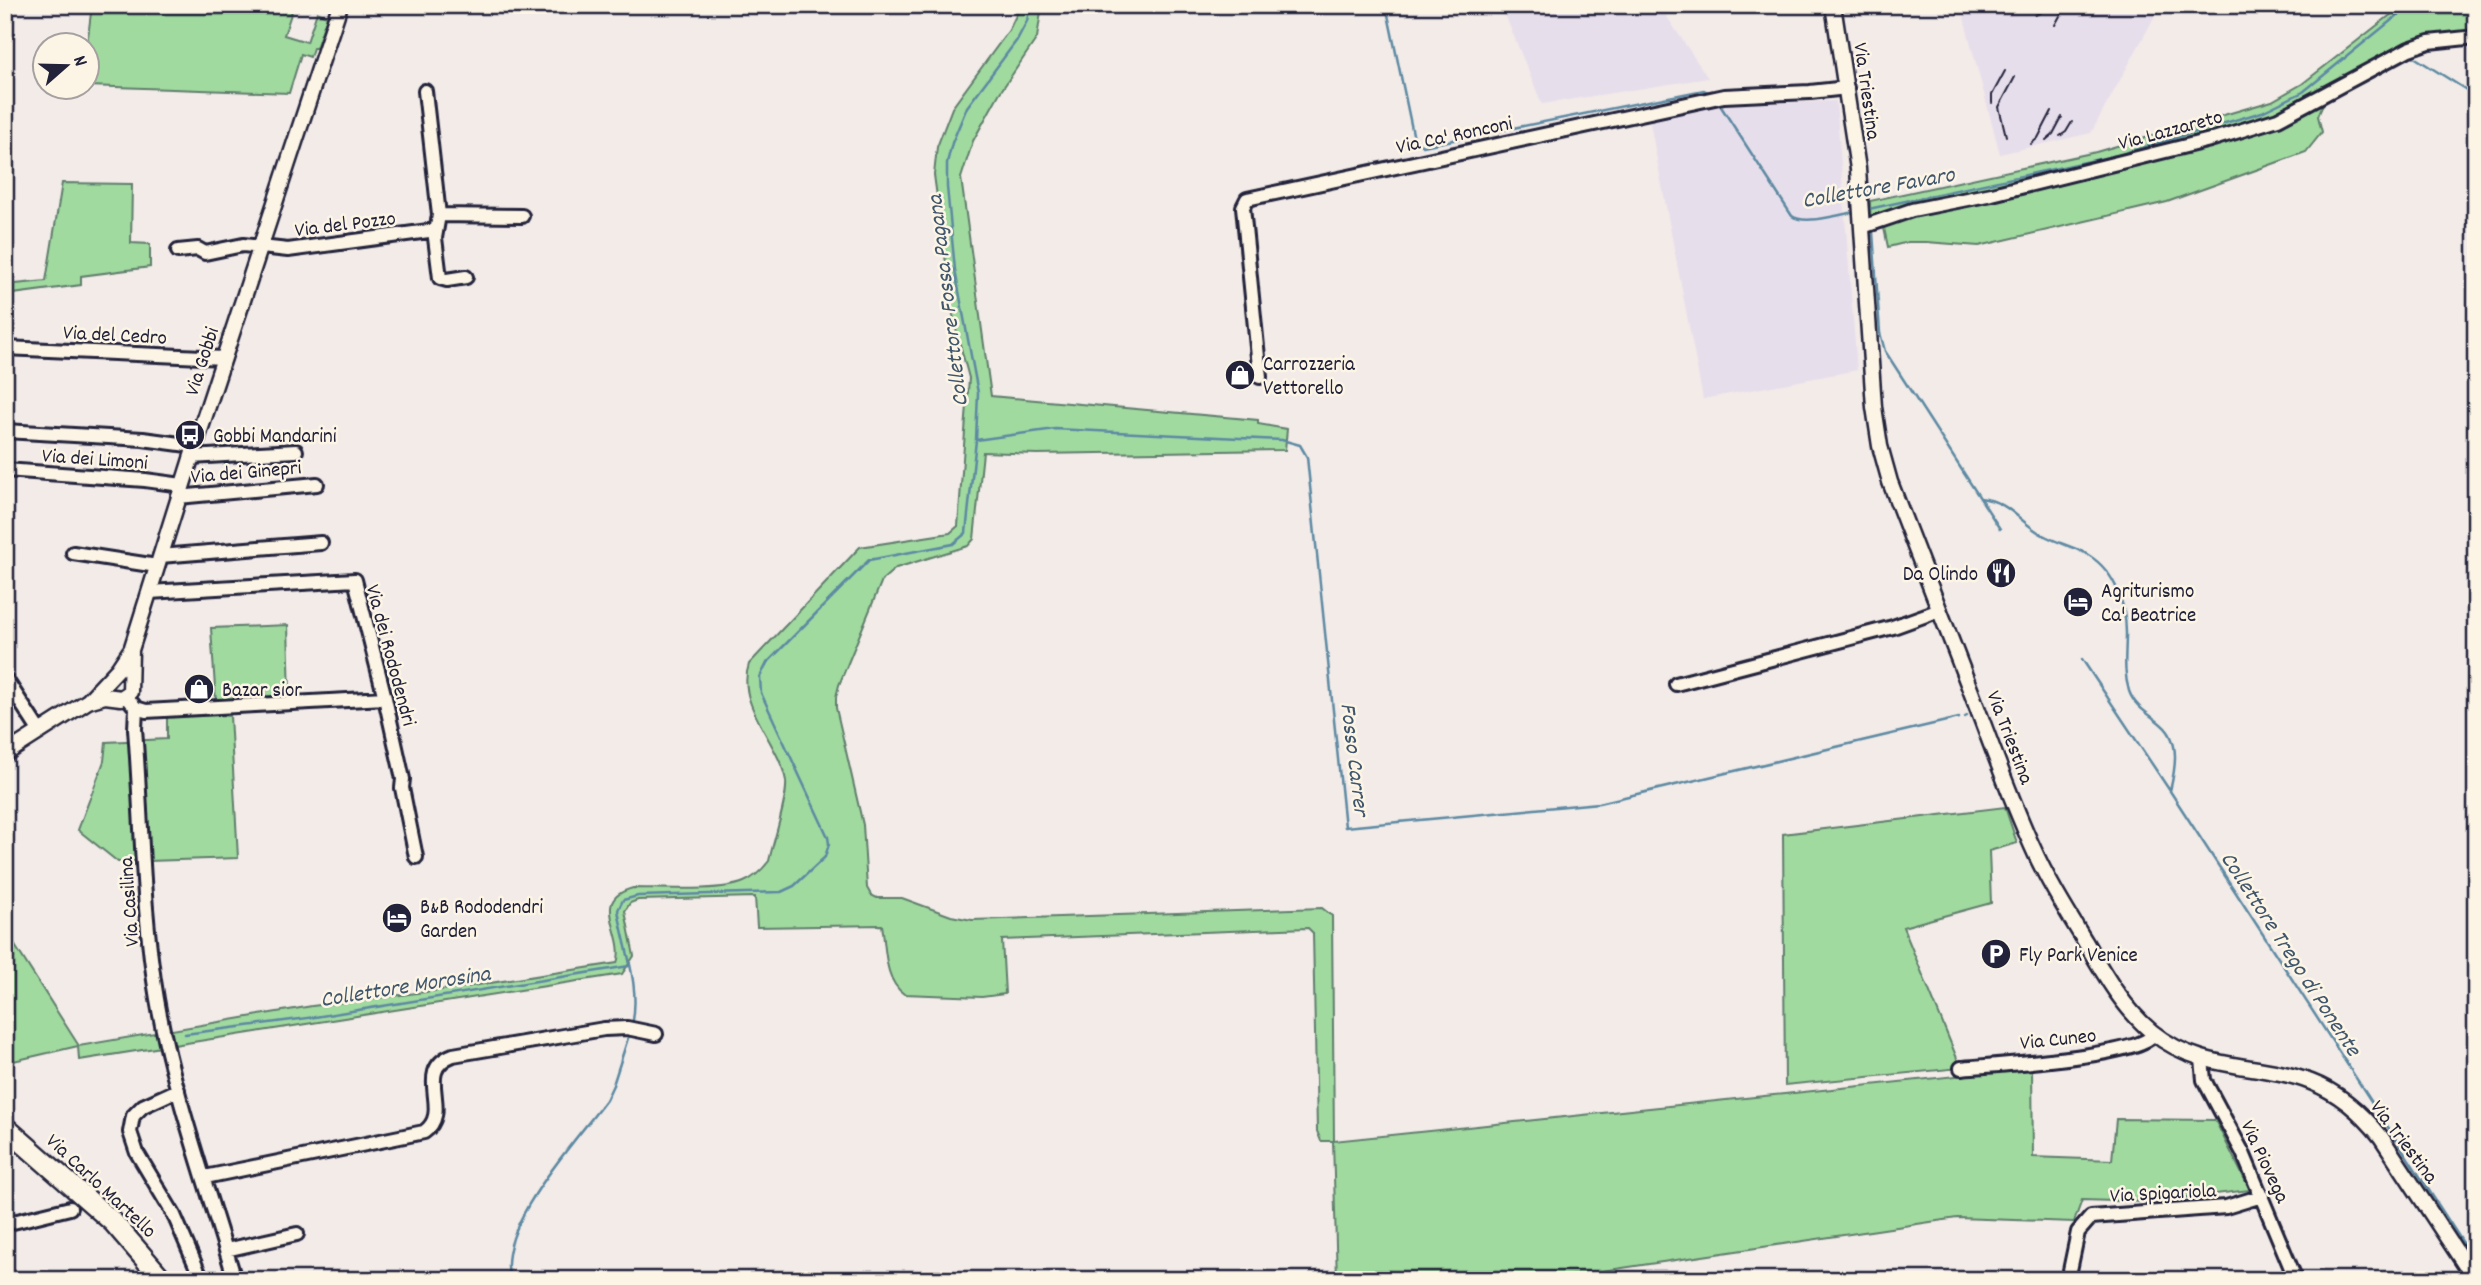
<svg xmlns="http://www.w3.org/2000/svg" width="2481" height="1285" font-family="Dekko,sans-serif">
<rect width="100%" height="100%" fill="#f2ebe8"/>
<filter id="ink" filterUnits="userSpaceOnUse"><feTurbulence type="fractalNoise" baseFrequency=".0143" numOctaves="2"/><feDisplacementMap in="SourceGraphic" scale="14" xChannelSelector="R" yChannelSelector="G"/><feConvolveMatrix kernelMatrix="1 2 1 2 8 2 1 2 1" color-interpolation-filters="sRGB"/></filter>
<g filter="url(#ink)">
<path fill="#e7deeb" d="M1501 5H1659L1708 78 1542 104Z
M1972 5H2161L2091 133 2000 154 1964 18Z
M1836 101 1857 370 1703 399 1649 118 1710 105Z"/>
<path fill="#a0da9f" stroke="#617e6d" stroke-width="2" d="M92 5H294L284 35 307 42 317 12 327 16 316 48H313L310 57 301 54 289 93 88 86 87 45Z
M1021 5H1042L1037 38 999 94 973 141 961 178 991 396 1258 420V424L1287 429 1285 450 1037 454 983 452 974 539 968 546 896 568 882 580 839 685 836 697V708L863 825 867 888 871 895 877 898H902L951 916 972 920 1322 908 1332 916 1334 1141 2032 1068 2033 1157 2112 1160 2116 1119 2215 1120 2250 1190 2147 1202 2082 1200 2074 1222 1957 1218 1542 1280H1337L1333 1141H1321L1317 1131 1313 933 1308 928 1002 940 1005 994 982 997 904 994C884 980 886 948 882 925L757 927 755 897 638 900 630 903 625 911 634 956 622 974 79 1060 78 1046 5 1063V930L79 1046 312 1006 465 987 617 963C627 935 588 900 633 888 660 888 721 892 744 882 754 878 762 870 769 861 773 842 788 798 786 781 779 742 735 705 749 664L860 547 950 533 958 526 969 378 954 322 934 175 937 147 952 108 1009 30Z
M2476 5V34L2428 40 2316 98 2323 104 2318 116 2322 132 2306 152 2167 202 1979 246 1926 242H1908L1888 247 1884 228 1871 232 1870 201 2096 152 2272 101 2302 84 2402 6Z
M62 183 132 184 131 243 150 244V267L81 276V285L5 295V285L46 281Z
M288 625 290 697 216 703 211 628Z
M219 715 230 716 238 858 118 862 78 830 104 761 106 742 167 739V717Z
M2005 807 2017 843 1989 851 1991 903 1903 927 1961 1068 1785 1085 1783 834Z"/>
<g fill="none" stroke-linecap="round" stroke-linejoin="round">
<path stroke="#5d89a2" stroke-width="2.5" d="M1386 5 1413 134 1415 141 1423 146 1704 90 1712 94
M2414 57 2468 91 2476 100
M1718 102 1792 216C1804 225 1839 215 1854 212
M1864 210 2118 155 2262 112 2303 92 2398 15 2417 7 2431 5
M1873 232 1880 333 1885 351 2000 529
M976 440 1055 429 1282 440 1300 445 1307 457 1345 827 1599 803 1959 718
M1980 498C2009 501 2019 522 2043 535 2056 542 2070 546 2083 552 2113 567 2126 601 2126 633 2126 653 2123 671 2129 691 2135 708 2150 714 2162 725 2181 741 2175 770 2170 791
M2082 659 2170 791 2476 1263
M1965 717 1967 716
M632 1025C641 987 624 947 618 910L623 900 638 896 781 892 794 886 825 857 829 844 828 837 761 693 760 677 767 663 869 560 953 544 966 533 976 440 978 393 955 270 947 187V163L952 143 967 107 1017 40 1027 21 1030 5
M185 1034 315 1017 629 966
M510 1280C494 1227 576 1141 606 1100L613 1085 629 1035"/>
<g stroke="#22223b" stroke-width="18">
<path id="minor" d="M425 91 439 215 435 238 440 278 447 280 466 277
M439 215 522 216
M1862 227 1912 210 1992 194 2210 140 2278 119 2409 49 2429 42 2476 37
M178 251 198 249 205 253 243 245 288 250 436 230
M5 348 224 358
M1260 377 1243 207 1247 199 1724 96 1810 92 1847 88
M5 431 143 439 195 446
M191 457 296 451
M5 470 145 480 182 485
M178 497 317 484
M73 553 157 566
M160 556 321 543
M149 592 355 580 385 698 403 779 402 788 416 857
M5 678 40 732
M1676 684 1893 627 1940 610
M126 696 136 708 146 711 385 698
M136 708 135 729C142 817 142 913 157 999 173 1092 208 1189 235 1280
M2202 1059 2204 1080 2243 1153 2296 1280
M1961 1068C1994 1065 2139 1057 2154 1034
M178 1090 143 1106 133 1116 130 1132 137 1153 174 1215 202 1280
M205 1177 424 1132C454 1111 412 1071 453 1055L604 1029 627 1028 656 1034
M5 1224 70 1208
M226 1250 297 1234
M2068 1280 2078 1232 2091 1217 2226 1207 2262 1196"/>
</g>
<g stroke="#22223b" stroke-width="19">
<path id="tertiary" d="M1833 5 1858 169 1874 407 1880 446 1890 482C1916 551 1944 620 1970 689 1990 741 2009 795 2032 846 2047 880 2067 912 2086 943 2104 974 2124 1009 2152 1032 2203 1073 2256 1061 2311 1082 2340 1093 2362 1113 2381 1137L2475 1280
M88 701 105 696 121 698 130 692 131 650 137 631 195 446 340 5
M5 754 88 701 118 669 130 651"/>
</g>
<g stroke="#22223b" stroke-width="24">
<path id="primary" d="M5 1127 113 1222 163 1280"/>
</g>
<use href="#minor" stroke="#fcf5e5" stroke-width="12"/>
<use href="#tertiary" stroke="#fcf5e5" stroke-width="14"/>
<use href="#primary" stroke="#fcf5e5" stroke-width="19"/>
<path stroke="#22223b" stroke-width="2" d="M2035 15 2057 5
M2055 25 2066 5
M1992 103V95L2005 71
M2006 136 1999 107 2015 77
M2060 136 2066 132 2072 122
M2046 140 2053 134 2062 117
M2031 144 2038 138 2052 111"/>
</g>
</g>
<defs>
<g id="shop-disc" transform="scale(1.575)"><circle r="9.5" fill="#22223b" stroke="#fcf5e5"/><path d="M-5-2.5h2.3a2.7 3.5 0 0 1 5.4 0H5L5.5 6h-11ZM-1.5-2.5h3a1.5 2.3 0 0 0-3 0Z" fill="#fff"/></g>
<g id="bus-disc" transform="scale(1.575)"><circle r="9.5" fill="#22223b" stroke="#fcf5e5"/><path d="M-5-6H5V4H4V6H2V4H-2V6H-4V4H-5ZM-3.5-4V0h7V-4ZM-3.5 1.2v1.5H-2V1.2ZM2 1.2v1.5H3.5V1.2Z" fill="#fff"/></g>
<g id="restaurant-disc" transform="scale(1.575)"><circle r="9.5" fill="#22223b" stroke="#fcf5e5"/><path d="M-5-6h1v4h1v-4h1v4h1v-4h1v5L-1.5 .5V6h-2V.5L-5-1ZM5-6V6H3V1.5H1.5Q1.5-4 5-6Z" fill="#fff"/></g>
<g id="hotel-disc" transform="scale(1.575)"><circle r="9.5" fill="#22223b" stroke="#fcf5e5"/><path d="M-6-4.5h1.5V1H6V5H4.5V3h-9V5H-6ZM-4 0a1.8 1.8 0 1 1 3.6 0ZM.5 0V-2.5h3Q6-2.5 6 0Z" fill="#fff"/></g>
<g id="parking-disc" transform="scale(1.575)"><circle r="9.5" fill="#22223b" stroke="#fcf5e5"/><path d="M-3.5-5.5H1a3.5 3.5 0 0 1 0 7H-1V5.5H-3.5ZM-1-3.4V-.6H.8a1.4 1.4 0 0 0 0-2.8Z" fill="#fff"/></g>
</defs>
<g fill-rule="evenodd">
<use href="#shop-disc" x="1240" y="375"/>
<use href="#bus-disc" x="190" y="435"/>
<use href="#restaurant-disc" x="2001" y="573"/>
<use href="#hotel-disc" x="2078" y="602"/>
<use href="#shop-disc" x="199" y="689"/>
<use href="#hotel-disc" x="397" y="918"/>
<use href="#parking-disc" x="1996" y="954"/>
</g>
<g text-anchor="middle" stroke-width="5" stroke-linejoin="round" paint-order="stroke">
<g font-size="21" fill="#22223b" stroke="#fcf5e5">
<text transform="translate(1868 91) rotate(82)" y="7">Via Triestina</text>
<text transform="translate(2170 129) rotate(-15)" y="7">Via Lazzareto</text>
<text transform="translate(1454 134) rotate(-12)" y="7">Via Ca' Ronconi</text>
<text transform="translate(345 223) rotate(-7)" y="7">Via del Pozzo</text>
<text transform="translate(115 334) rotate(3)" y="7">Via del Cedro</text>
<text transform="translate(201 361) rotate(-72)" y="7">Via Gobbi</text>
<text transform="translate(95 458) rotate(4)" y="7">Via dei Limoni</text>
<text transform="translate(246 471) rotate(-5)" y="7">Via dei Ginepri</text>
<text transform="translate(392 655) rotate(75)" y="7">Via dei Rododendri</text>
<text transform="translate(2011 737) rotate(69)" y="7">Via Triestina</text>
<text transform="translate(128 902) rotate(-94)" y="7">Via Casilina</text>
<text transform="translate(2058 1038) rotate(-6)" y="7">Via Cuneo</text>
<text transform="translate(2405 1141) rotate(53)" y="7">Via Triestina</text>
<text transform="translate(2266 1161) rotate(65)" y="7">Via Piovega</text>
<text transform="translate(102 1185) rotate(43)" y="7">Via Carlo Martello</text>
<text transform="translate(2163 1192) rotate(-3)" y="7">Via Spigariola</text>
</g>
<g font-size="21" fill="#22223b" stroke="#fcf5e5" text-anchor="start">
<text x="1263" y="370">Carrozzeria<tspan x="1263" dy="24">Vettorello</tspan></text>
<text x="213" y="442">Gobbi Mandarini</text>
<text x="1978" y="580" text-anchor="end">Da Olindo</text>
<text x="2101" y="597">Agriturismo<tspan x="2101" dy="24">Ca' Beatrice</tspan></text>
<text x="222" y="696">Bazar sior</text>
<text x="420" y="913">B&amp;B Rododendri<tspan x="420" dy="24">Garden</tspan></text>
<text x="2019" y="961">Fly Park Venice</text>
</g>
<g font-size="23" font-style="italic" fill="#40566e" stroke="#fcf5e5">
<text transform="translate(1878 186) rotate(-10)" y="8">Collettore Favaro</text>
<text transform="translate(946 301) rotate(-97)" y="8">Collettore Fossa Pagana</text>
<text transform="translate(1356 759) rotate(83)" y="8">Fosso Carrer</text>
<text transform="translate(2292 953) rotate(57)" y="8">Collettore Trego di Ponente</text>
<text transform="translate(405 985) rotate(-9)" y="8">Collettore Morosina</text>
</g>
</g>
<rect width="2481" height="1285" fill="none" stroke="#fcf5e5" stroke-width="28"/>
<rect x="14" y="14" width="2453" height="1257" fill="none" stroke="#22223b" stroke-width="2.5" filter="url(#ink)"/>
<g transform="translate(66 66) rotate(70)"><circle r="33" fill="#fcf5e5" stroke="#a5a1a1" stroke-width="2"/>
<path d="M0-5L12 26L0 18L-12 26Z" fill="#22223b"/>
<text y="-10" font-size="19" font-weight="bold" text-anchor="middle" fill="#22223b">N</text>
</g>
</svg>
